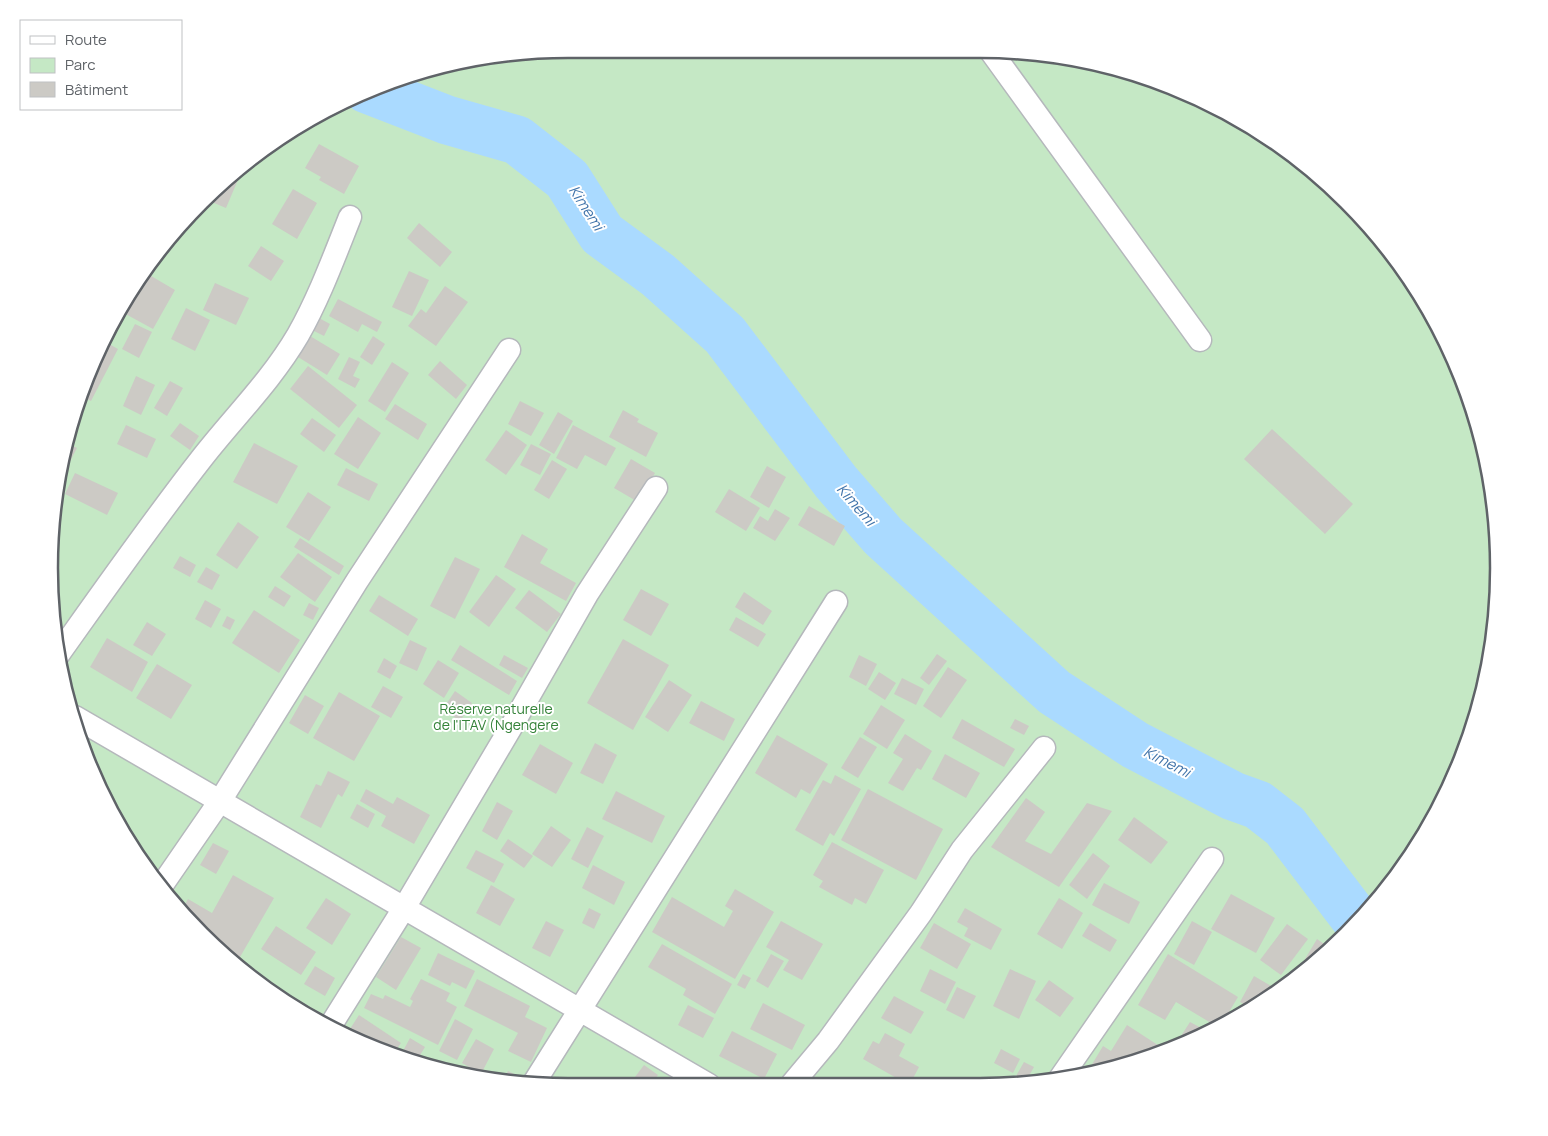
<svg xmlns="http://www.w3.org/2000/svg" width="1548" height="1136" font-family="Manrope,sans-serif">
<rect width="100%" height="100%" fill="#f1efe8"/>
<path fill="#c5e8c5" d="M568 49H980L1114 66 1179 88 1268 136 1323 178 1392 252 1446 338 1481 433 1498 534 1495 635 1472 735 1430 827 1371 910 1296 980 1179 1048 1048 1083 534 1086 433 1069 338 1034 252 980 156 884 88 766 53 635V500L67 433 102 339 177 226 280 136 369 88 433 67Z"/>
<g fill="none" stroke-linecap="round" stroke-linejoin="round">
<path stroke="#aadaff" stroke-width="49" d="M367 89 447 120 517 140 567 179 602 234 658 275 725 335 836 482 883 536 1054 692 1135 745 1233 796 1258 805 1285 826 1358 922"/>
</g>
<path fill="#cccac5" d="M319 144 359 166 344 194 319 180 321 177 305 168Z
M243 168 226 208 207 200Z
M293 189 317 203 297 239 272 224Z
M419 223 452 252 440 267 407 238Z
M261 246 284 261 271 281 248 266Z
M409 271 429 280 412 316 392 307Z
M146 273 175 290 153 329 120 311Z
M215 283 249 298 236 325 203 310Z
M445 286 468 302 436 346 408 326 421 309 426 313Z
M338 299 382 322 377 332 362 324 358 332 329 316Z
M186 308 210 320 195 351 171 339Z
M319 318 330 324 324 336 312 330Z
M135 324 152 332 139 358 122 349Z
M310 336 340 354 327 375 298 357Z
M373 336 385 344 372 365 360 357Z
M102 340 118 349 91 401 81 396Z
M349 357 360 362 353 376 360 379 355 388 338 379Z
M440 361 467 385 456 399 428 375Z
M392 362 409 373 385 412 368 401Z
M308 366 357 405 339 428 290 389Z
M136 376 155 385 141 415 123 406Z
M170 381 183 388 167 416 154 408Z
M520 401 544 413 531 436 508 424Z
M395 404 427 424 418 440 385 419Z
M623 410 639 419 637 422 658 433 646 457 609 437Z
M558 412 573 421 554 454 539 445Z
M358 417 381 433 358 469 334 454Z
M312 418 336 435 324 452 300 434Z
M180 423 199 436 190 450 170 436Z
M126 425 156 439 147 458 117 444Z
M573 425 616 448 606 466 585 455 577 469 556 458Z
M1272 429 1353 504 1325 534 1244 459Z
M506 430 527 445 506 475 485 460Z
M65 442 77 448 56 488Z
M254 443 298 466 277 504 233 482Z
M531 444 551 454 540 475 520 465Z
M631 459 655 473 638 502 614 488Z
M552 460 567 469 549 499 534 490Z
M767 466 786 477 769 508 750 497Z
M346 468 378 484 369 501 337 485Z
M75 473 118 493 107 515 65 494Z
M729 489 760 508 746 531 715 512Z
M308 492 331 507 309 541 286 527Z
M809 506 845 526 834 546 798 525Z
M775 509 790 518 775 541 753 528 760 516 768 521Z
M238 522 259 537 237 569 216 555Z
M522 534 548 549 540 563 576 583 566 601 504 567Z
M300 538 344 566 339 575 294 547Z
M298 553 332 577 315 602 280 577Z
M180 556 196 565 190 577 173 568Z
M455 557 480 569 455 619 430 606Z
M206 567 220 575 212 590 197 582Z
M496 575 516 589 489 627 469 612Z
M275 586 291 596 284 607 268 597Z
M641 589 669 604 651 636 623 620Z
M529 590 561 614 547 632 515 608Z
M744 592 772 611 763 625 735 607Z
M379 595 418 619 408 636 369 611Z
M205 600 221 609 211 628 195 619Z
M309 603 319 608 313 620 303 615Z
M254 610 300 640 279 673 232 643Z
M227 616 235 620 230 630 222 626Z
M736 617 766 634 758 647 729 630Z
M147 622 166 634 152 656 133 645Z
M107 638 148 662 132 692 90 667Z
M623 639 669 665 633 730 587 703Z
M410 640 427 648 417 671 399 663Z
M460 645 517 681 509 695 451 660Z
M937 654 947 661 929 685 920 678Z
M504 655 528 668 522 678 499 665Z
M859 655 877 664 866 686 849 677Z
M384 658 397 666 390 679 377 672Z
M438 660 459 673 444 698 423 684Z
M157 664 192 685 171 719 136 698Z
M948 667 967 680 941 718 923 706Z
M879 672 896 683 885 700 868 689Z
M902 678 924 689 916 705 894 694Z
M669 680 692 695 668 732 645 717Z
M383 686 403 697 391 718 371 707Z
M455 691 472 703 460 721 443 709Z
M339 692 380 716 354 761 313 738Z
M305 695 324 706 308 734 289 723Z
M701 701 735 719 724 741 689 723Z
M881 705 905 720 887 749 863 734Z
M962 719 1015 749 1004 767 952 738Z
M1015 719 1029 726 1024 735 1010 728Z
M905 734 932 751 921 770 917 768 903 791 888 783 903 759 893 753Z
M777 735 828 764 810 794 801 789 796 798 755 773Z
M860 737 877 747 858 778 841 768Z
M595 743 617 755 603 784 580 773Z
M540 744 573 763 556 794 522 775Z
M945 754 980 773 966 798 932 779Z
M328 771 350 782 342 797 338 794 321 828 300 817 316 784 321 786Z
M835 775 861 789 834 836 830 833 823 846 795 830 823 780 831 784Z
M366 789 393 804 397 797 430 815 414 844 381 826 386 816 360 801Z
M868 789 943 829 916 880 841 840Z
M616 791 665 816 652 843 602 819Z
M1026 798 1045 812 1025 841 1051 854 1087 803 1112 811 1059 887 991 847Z
M497 802 513 811 497 840 482 831Z
M357 804 375 814 368 828 350 818Z
M1134 817 1168 842 1151 864 1118 840Z
M551 826 571 840 552 867 532 854Z
M587 827 604 836 588 868 571 859Z
M508 839 533 856 524 868 500 851Z
M832 842 884 870 866 904 855 898 852 905 819 887 823 881 813 875Z
M213 843 229 851 216 874 200 865Z
M476 850 504 864 494 883 466 868Z
M1093 853 1110 866 1087 899 1069 885Z
M593 865 625 882 614 905 582 888Z
M233 875 274 898 236 964 182 910 188 899 212 913Z
M1390 878 1392 880 1377 901 1374 899Z
M1104 883 1140 902 1129 924 1092 905Z
M491 885 515 899 500 926 476 913Z
M735 889 774 912 735 979 652 932 672 897 724 927 733 911 725 906Z
M1231 894 1275 918 1256 953 1211 929Z
M326 898 351 914 332 945 306 928Z
M1059 898 1083 913 1062 949 1037 934Z
M589 908 601 914 594 929 582 923Z
M965 908 1002 929 991 950 964 936 968 928 957 922Z
M546 921 564 930 550 957 532 948Z
M781 921 823 944 802 980 783 970 789 960 766 947Z
M1192 921 1212 932 1194 965 1174 954Z
M934 923 971 944 957 969 920 948Z
M1090 923 1117 940 1110 952 1082 936Z
M1287 924 1308 939 1281 975 1260 960Z
M276 926 316 952 301 975 261 949Z
M401 937 421 948 396 990 376 977Z
M1317 939 1330 948 1309 968 1302 964Z
M662 944 732 984 715 1014 683 995 686 989 648 967Z
M438 953 475 971 466 989 452 982 450 986 428 975Z
M771 954 784 961 768 988 756 981Z
M1168 954 1238 997 1223 1022 1216 1026 1176 1002 1165 1020 1138 1005Z
M315 966 335 978 325 996 304 984Z
M930 969 956 982 945 1004 920 991Z
M1010 969 1036 981 1019 1019 993 1006Z
M743 974 751 978 745 989 737 985Z
M1254 976 1278 990 1249 1007 1240 1002Z
M421 979 450 993 446 1001 457 1007 438 1045 364 1008 371 994 383 999 385 995 410 1007 413 1001 410 999Z
M477 979 530 1006 525 1017 547 1028 531 1062 508 1051 518 1033 464 1006Z
M1049 980 1074 998 1060 1017 1035 1000Z
M957 987 976 996 964 1019 946 1010Z
M894 996 924 1012 911 1034 881 1018Z
M763 1003 805 1025 792 1050 750 1029Z
M688 1005 714 1018 703 1038 678 1025Z
M359 1015 401 1043 393 1054 368 1045 348 1032Z
M455 1019 473 1029 457 1060 439 1051Z
M1190 1022 1207 1031 1190 1041 1181 1036Z
M1127 1025 1164 1049 1162 1052 1097 1070 1091 1066 1103 1046 1111 1051Z
M732 1031 777 1054 764 1079 719 1056Z
M885 1033 905 1044 899 1056 919 1067 910 1084H907L863 1059 873 1041 879 1044Z
M410 1038 425 1047 417 1060 403 1051Z
M476 1039 494 1049 481 1074 462 1063Z
M1001 1049 1020 1059 1013 1073 994 1063Z
M429 1061 450 1072 426 1067Z
M1024 1062 1034 1067 1025 1083H1012Z
M644 1065 658 1075 651 1085H629Z
M508 1071 518 1076 514 1083 503 1081Z"/>
<g fill="none" stroke-linecap="round" stroke-linejoin="round">
<g stroke="#b5b8bc" stroke-width="25">
<path id="minor" d="M990 50 1200 340
M58 655C105 589 152 522 202 458 234 417 271 381 298 335 319 298 334 257 350 217
M75 717 709 1085
M160 888 220 801 357 581 509 350
M329 1028 404 908 510 729 587 594 656 488
M1059 1080 1212 859
M792 1084 828 1041 921 913 962 850 1044 748
M532 1086 836 602"/>
</g>
<use href="#minor" stroke="#fff" stroke-width="22"/>
</g>
<g text-anchor="middle" stroke-width="4" stroke-linejoin="round" paint-order="stroke">
<g font-size="14" fill="#348238" stroke="#fff">
<text x="496" y="714">Réserve naturelle<tspan x="496" dy="16">de l'ITAV (Ngengere</tspan></text>
</g>
<g font-size="15" font-style="italic" fill="#4174aa" stroke="#fff">
<text transform="translate(586 208) rotate(57)" y="5">Kimemi</text>
<text transform="translate(856 505) rotate(49)" y="5">Kimemi</text>
<text transform="translate(1167 762) rotate(27)" y="5">Kimemi</text>
</g>
</g>
<path d="M0 0H1548V1136H0ZM568 58H980A510 510 0 0 1 1490 568V568A510 510 0 0 1 980 1078H568A510 510 0 0 1 58 568V568A510 510 0 0 1 568 58Z" fill="#fff" fill-rule="evenodd"/>
<path fill="none" stroke="#5f6368" stroke-width="2.5" d="M568 58H980A510 510 0 0 1 1490 568V568A510 510 0 0 1 980 1078H568A510 510 0 0 1 58 568V568A510 510 0 0 1 568 58Z"/>
<rect x="20" y="20" width="162" height="90" fill="#ffffff" stroke="#bfc1c3"/>
<rect x="30" y="36" width="25" height="8" fill="#ffffff" stroke="#bfc1c3"/>
<text x="65" y="45" font-size="15" fill="#5f6368">Route</text>
<rect x="30" y="58" width="25" height="15" fill="#c5e8c5" stroke="#bfc1c3"/>
<text x="65" y="70" font-size="15" fill="#5f6368">Parc</text>
<rect x="30" y="82" width="25" height="15" fill="#cccac5" stroke="#bfc1c3"/>
<text x="65" y="95" font-size="15" fill="#5f6368">Bâtiment</text>
</svg>
